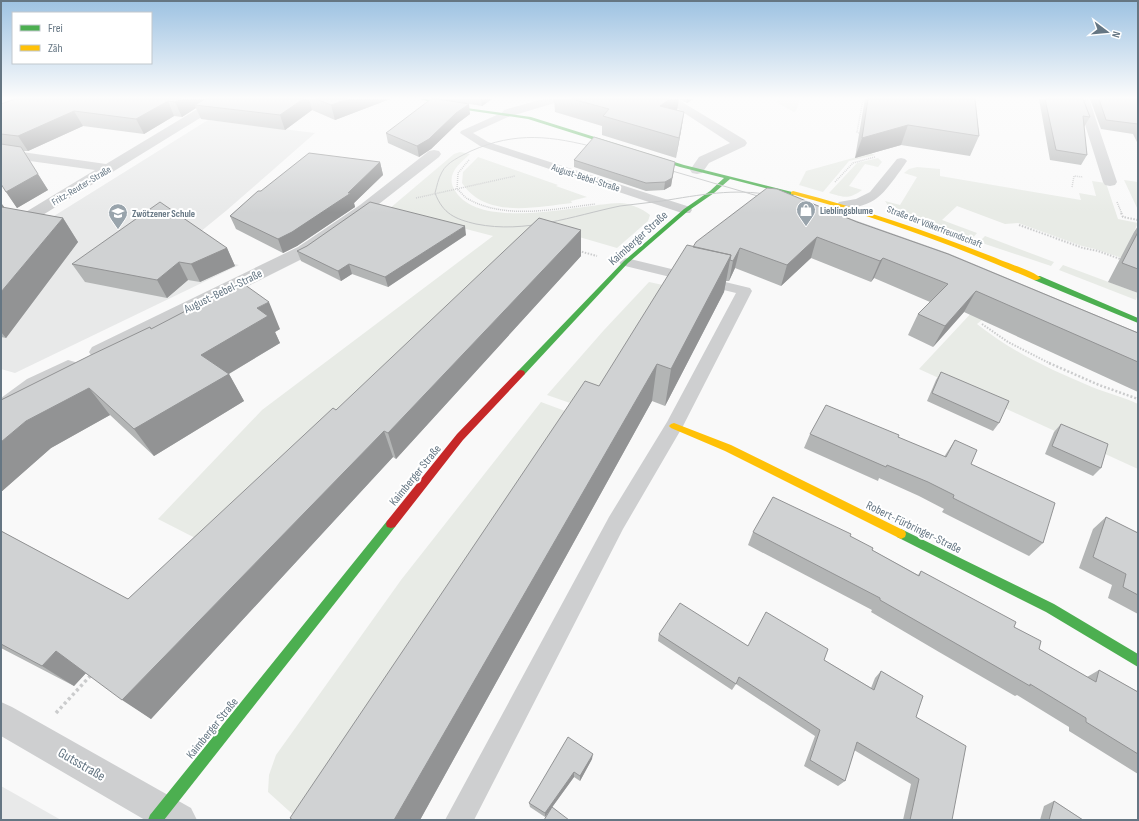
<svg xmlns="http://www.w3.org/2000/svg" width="1139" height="821" font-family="'Sofia Sans Condensed',sans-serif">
<rect width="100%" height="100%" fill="#f9f9f9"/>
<path fill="#e8e9e9" d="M208 120 315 133 227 210 178 250 239 265 15 373 1 369V249Z
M1 786 61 820H1Z"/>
<path fill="#e8ebe6" d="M781 99H800L796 111 794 112 776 102Z
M460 152 470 154C459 164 446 174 454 189 478 233 580 204 620 203 629 203 643 209 650 215L648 221 617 248 555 230 205 543 158 519 262 410 493 236 389 209 454 154Z
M871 153 875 155 849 161 823 192 799 185 806 171Z
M478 157 558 185 556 186 587 197 571 201 572 203C535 207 486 219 462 183L463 172Z
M878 158 882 162 878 167 865 164 849 186 862 190C848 200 844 197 829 193L857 163Z
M917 167 940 169V176L1081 200 1079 193 1096 196 1092 181 1106 183 1118 219 1138 223 1130 240 1125 259 1095 249 1082 246 1018 223 1005 224 957 206 942 220 977 233 972 239 897 214 889 207 885 201 900 205 917 177 904 173 909 169Z
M1124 180 1138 182V210Z
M985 236 1054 262 1051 266 979 242Z
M1063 265 1138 293 1136 300 1059 270Z
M649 282 677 288 596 412 547 395 604 330Z
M975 309 982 320 977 324C1012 352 1051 370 1092 387 1107 393 1124 397 1138 404V469L919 369Z
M541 402 584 418 299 820 268 792 269 775 276 755 401 580Z"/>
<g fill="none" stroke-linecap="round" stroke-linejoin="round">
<path stroke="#cbcccd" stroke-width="1.5" stroke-dasharray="1 1" stroke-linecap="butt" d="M861 134 857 132 863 100 865 101
M469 160 458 173 457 189C461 192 464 197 468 199 506 220 554 209 595 204
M835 182 853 163 875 157
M1072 187 1074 176 1083 177
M416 198 515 176
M1117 202 1122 214"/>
<path stroke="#cbcccd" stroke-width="2" stroke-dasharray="1.5 1.5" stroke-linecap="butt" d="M1121 213 1123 217 1138 220
M1019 225 1083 248 1098 251 1123 260
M579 251 597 256
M982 324 1008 342 1051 364"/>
<path stroke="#cbcccd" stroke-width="2.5" stroke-dasharray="2 2" stroke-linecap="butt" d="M1049 363 1099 385 1138 399"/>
<path stroke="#cbcccd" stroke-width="3.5" stroke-dasharray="3 3" stroke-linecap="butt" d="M56 713 92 674"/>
<path fill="#cecfd0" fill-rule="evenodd" d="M508 110 512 111 513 113 512 115 473 133 488 142 690 207 692 210 690 213H682L480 146 460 133 461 131Z
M901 158 905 159 907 161C901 170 885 193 877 198 868 205 850 210 839 208L837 205 839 202 856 199 870 192 897 159Z
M626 258 750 288 752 291 683 426 623 529 474 820H445L609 517 667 422 736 293 621 265 619 262 621 259Z"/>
<path fill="#cecfd0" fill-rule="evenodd" d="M214 99H228L226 102 7 237 1 239V227L95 170 1 157V149L106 164Z
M543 99H560L558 102 508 117 504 116 502 113 504 110Z
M663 99H677L745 140 747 143 745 146 709 163 702 173 697 174 692 173 690 170 699 157 730 143Z
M1077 99H1089L1117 182 1115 185 1110 186 1105 185 1103 182Z
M434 150 439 151 441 154 439 157 370 211 310 255 106 357 99 359 92 357 89 352 92 347 298 247 360 205 429 151Z
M68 360 75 362 78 367 75 372 41 389 9 415 1 417V398L27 379Z
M1 702 12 707 191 808 197 820H145L1 736Z"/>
<path fill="#4caf50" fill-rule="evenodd" d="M420 99H426L452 106 531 117 684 165 796 193 793 195 730 179 714 193 688 211 628 263 524 375H518L517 373 518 371 624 261 684 209 710 191 724 178 680 167 528 119 452 108Z
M1034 276H1040L1138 318V323L1034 280Z
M391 520 395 521 396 524 395 527 164 820H148L150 815 387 521Z
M901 529 1054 604 1138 654V667L1046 612 897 537 896 534 897 531Z"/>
<path fill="#ffc107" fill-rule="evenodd" d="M793 191C863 209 930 232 996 258 1007 263 1033 271 1041 278L1037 280H1034C955 246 875 216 791 194V192Z
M674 423 731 445 905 531 906 534 905 537 901 539 725 451 671 428 669 426 671 424Z"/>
<path fill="#c62828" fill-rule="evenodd" d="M521 370 524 371 525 373 524 375 463 440 395 527 391 528 387 527 386 524 387 521 457 434 518 371Z"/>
<path stroke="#c3c5c6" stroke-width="1" d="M598 148C552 136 516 131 471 151 461 156 447 162 442 172 438 179 437 186 435 193 443 214 455 219 476 224 526 234 572 216 620 206 634 204 648 203 662 201 699 195 734 188 771 195
M662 168 768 199
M833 213 949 254 1138 333"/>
</g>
<path fill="#b3b5b5" d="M15 99H390L335 120 312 110 285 130 201 119 196 108 182 117 174 116 144 134 83 126 28 151H23L48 190 17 208 1 184V104Z
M444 99H492L482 106 452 101 470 114 458 123 431 149 419 157 388 143 386 133 444 100Z
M554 99H679L677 110 684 112 681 131 676 158 602 135V126L555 112Z
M679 99H693L687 103Z
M865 99H975L979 136 970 156 901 145 855 158Z
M1039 99H1083L1090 117 1084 127 1087 155 1081 165 1050 160Z
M1090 99H1138V144L1133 134 1101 129Z
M574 160 674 169 671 186 664 190 646 191 574 167Z
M380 162 383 175 354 203 355 207 297 246 283 253 236 229 230 216 261 191Z
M1 203 5 208 63 218 78 242 6 338 1 337Z
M857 222 1138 333V392L964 312 933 347 908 335 918 314 930 302 874 278 871 282 811 258 781 286 735 268 729 281H726L724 292 665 406 652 401 420 820H293L599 386 693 247Z
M1138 226V293L1108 282 1134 232Z
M581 230V256L396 459 393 457 151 719 86 673 74 686 1 648V531L128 599 336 410Z
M466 235 388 287 352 274 341 281 301 261 297 251Z
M227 248 235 266 200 282 188 280 167 298 85 282 72 264Z
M151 329H280L275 332 280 343 229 374 244 401 154 456 110 415 51 448 1 492V400Z
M941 372 999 423 993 431 927 401 936 380Z
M1061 424 1101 468 1093 476 1045 454 1054 432Z
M810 434 898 437 944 457 955 440 971 464 1043 543 1029 556 942 512 944 509 919 496 879 478 878 481 804 448Z
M1106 517 1137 533 1138 528V614L1108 598 1112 585 1079 568 1093 529Z
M753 532 850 536 872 550 918 575 921 571 1014 627 1039 649 1087 677 1099 670 1138 692V774L1069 731V727L1017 695 1015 696 939 652 871 612 872 610 748 545Z
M659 634 748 646 824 660 871 688 875 678 881 671 916 717 952 820H903L911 784 854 750 845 781 838 786 804 766 815 736 736 684 732 690 658 641Z
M592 759 580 781 574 777 545 817 530 807 529 803Z
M1054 801 1083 820H1040L1044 806Z"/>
<path fill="#929394" d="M182 99H212L195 105 196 108 182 117 175 102Z
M303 99H309L312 110 285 130 280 115Z
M348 99H390L335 120 331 105Z
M481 99H492L482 106Z
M670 99H679L677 110 660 106Z
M687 99H693L687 103Z
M168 101 174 116 144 134 136 119Z
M469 104 470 114 458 123 431 149 419 157 417 146 456 113Z
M74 111 83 126 28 151 18 136Z
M684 112 681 131 676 158 679 138Z
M908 125 901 145 855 158 862 138Z
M380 162 383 175 354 203 355 207 297 246 283 253 278 239 348 193Z
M675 162 671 186 664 190 665 182Z
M38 174 48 190 17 208 6 192Z
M1 203 9 213 1 218Z
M63 218 78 242 6 338 1 332V292Z
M465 226 466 235 388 287 385 277Z
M581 230V256L396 459 388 433Z
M817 237 811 258 781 286 787 265Z
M227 248 235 266 200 282 191 264Z
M740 248 735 268 729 281 733 261Z
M731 255 724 292 665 406 671 369Z
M883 258 874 278 871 282 880 261Z
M179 262 188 280 167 298 157 280Z
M349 264 352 274 341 281 338 271Z
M976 291 964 312 933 347 945 326Z
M269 302 280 329 275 332 280 343 225 376 229 374 244 401 154 456 134 429 201 355 257 308Z
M657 364 652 401 420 820H394Z
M89 388 110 415 51 448 1 492V442L26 421Z
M384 431 393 457 151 719 122 700Z
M56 651 87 672 74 686 42 666Z
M593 754 592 759 580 781V776Z
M574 772V777L545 817V813Z"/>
<path fill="#d0d2d3" stroke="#929394" d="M15 99H182L175 102 168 101 136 119 74 111 18 136 1 134V104Z
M205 99H303L280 115 195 105Z
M316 99H348L331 105Z
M431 99H438L469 104 456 113 429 139 417 146 386 133Z
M572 99H670L660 106 684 112 679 138 603 116 609 109Z
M868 99H975L979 136 908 125 862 138Z
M1045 99H1083L1090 117 1083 116 1087 155 1056 150Z
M1099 99H1138V124L1106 120Z
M594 137 675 162 672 178 665 182 646 183 574 160Z
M1 144 21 147 38 174 6 192 1 184Z
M309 153 380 162 348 193H351L292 232 278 239 230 216 258 191H261Z
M767 188 777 189 857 222 948 254 1138 333V362L976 291 945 326 918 314 948 284 883 258 880 261 817 237 787 265 740 248 733 261 730 260 731 255 693 247 696 242Z
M160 202 227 248 191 264 179 262 157 280 72 264Z
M370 202 465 226 385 277 349 264 338 271 297 251 307 246Z
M2 207 63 218 1 292V208Z
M539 218 581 230 388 433 384 431 122 700 56 651 42 666 1 644V531L128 599 333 408 336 410Z
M1138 232V269L1122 263Z
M687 245 731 255 671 369 657 364 394 820H293L290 818 585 381 599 386Z
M241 282 269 302 257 308 268 316 201 355 229 374 134 429 89 388 26 421 1 442V400L91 355 150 327 151 329Z
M941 372 1009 401 999 423 932 393Z
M826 405 899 435 898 437 946 457 955 440 977 450 971 464 1055 503 1043 543 953 498 954 495 928 482 887 465 886 467 810 434Z
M1061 424 1108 444 1101 468 1052 446Z
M773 497 851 534 850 536 873 548 872 550 919 576 921 571 1016 622 1014 627 1041 641 1039 649 1096 682 1099 670 1138 692V754L1086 722V718L1030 684V686L880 600V598L753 532Z
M1106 517 1138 533V595L1123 587 1126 574 1093 557Z
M680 603 748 646 766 612 828 649 824 660 874 690 881 671 923 696 916 717 966 746 952 820H910L919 779 857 742 845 781 810 760 820 730 739 677 736 684 659 634Z
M568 737 593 754 580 776 574 772 545 813 529 803Z
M1054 801 1083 820H1049Z
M552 807 569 820H544Z"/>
<linearGradient id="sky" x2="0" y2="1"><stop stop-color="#9dc2e2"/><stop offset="0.46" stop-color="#fcfcfc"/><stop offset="1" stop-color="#fcfcfc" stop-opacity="0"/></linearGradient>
<rect width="1139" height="213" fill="url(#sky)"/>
<defs>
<g id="shop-pin" transform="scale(1)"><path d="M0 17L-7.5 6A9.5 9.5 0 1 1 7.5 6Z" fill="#99a4ac" stroke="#fff"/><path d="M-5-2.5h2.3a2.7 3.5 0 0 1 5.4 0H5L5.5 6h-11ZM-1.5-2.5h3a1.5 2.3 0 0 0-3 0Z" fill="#fff"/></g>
<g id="school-pin" transform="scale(1)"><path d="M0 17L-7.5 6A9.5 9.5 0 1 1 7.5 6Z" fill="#99a4ac" stroke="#fff"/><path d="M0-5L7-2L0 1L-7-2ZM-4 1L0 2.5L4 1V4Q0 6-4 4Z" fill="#fff"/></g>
</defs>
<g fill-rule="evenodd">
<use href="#shop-pin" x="806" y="210"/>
<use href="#school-pin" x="118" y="213"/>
</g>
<g text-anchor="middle" stroke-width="4" stroke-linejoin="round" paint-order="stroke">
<g font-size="10" fill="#657683" stroke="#fff">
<text transform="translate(586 177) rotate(18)" y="4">August-Bebel-Straße</text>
<text transform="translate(81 185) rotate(-31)" y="4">Fritz-Reuter-Straße</text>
<text transform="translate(935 226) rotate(21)" y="4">Straße der Völkerfreundschaft</text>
</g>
<g font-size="10" font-weight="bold" fill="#657683" stroke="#fff" text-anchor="start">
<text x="820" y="214">Lieblingsblume</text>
<text x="132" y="217">Zwötzener Schule</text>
</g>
<g font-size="12" fill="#657683" stroke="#fff">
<text transform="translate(638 238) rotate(-42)" y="4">Kaimberger Straße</text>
<text transform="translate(223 291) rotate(-26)" y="4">August-Bebel-Straße</text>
<text transform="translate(415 475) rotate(-51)" y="4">Kaimberger Straße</text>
<text transform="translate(914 527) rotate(26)" y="4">Robert-Fürbringer-Straße</text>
<text transform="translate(212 728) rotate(-51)" y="4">Kaimberger Straße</text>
</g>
<g font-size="14" fill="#657683" stroke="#fff">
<text transform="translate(82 764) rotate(30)" y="5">Gutsstraße</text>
</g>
</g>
<rect width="1139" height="821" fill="none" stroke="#657683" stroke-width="4"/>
<rect x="12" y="12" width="140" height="52" fill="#ffffff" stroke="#c1c8cd"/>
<rect x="20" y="25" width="20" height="6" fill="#4caf50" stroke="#c1c8cd"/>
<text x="48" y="32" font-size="12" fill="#657683">Frei</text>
<rect x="20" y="45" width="20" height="6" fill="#ffc107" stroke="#c1c8cd"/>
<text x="48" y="52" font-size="12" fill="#657683">Zäh</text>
<g transform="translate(1107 32) rotate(106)" stroke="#ffffff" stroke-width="3" paint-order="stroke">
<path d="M0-3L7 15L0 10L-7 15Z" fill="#657683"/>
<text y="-6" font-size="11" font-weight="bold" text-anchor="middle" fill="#657683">N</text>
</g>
</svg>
